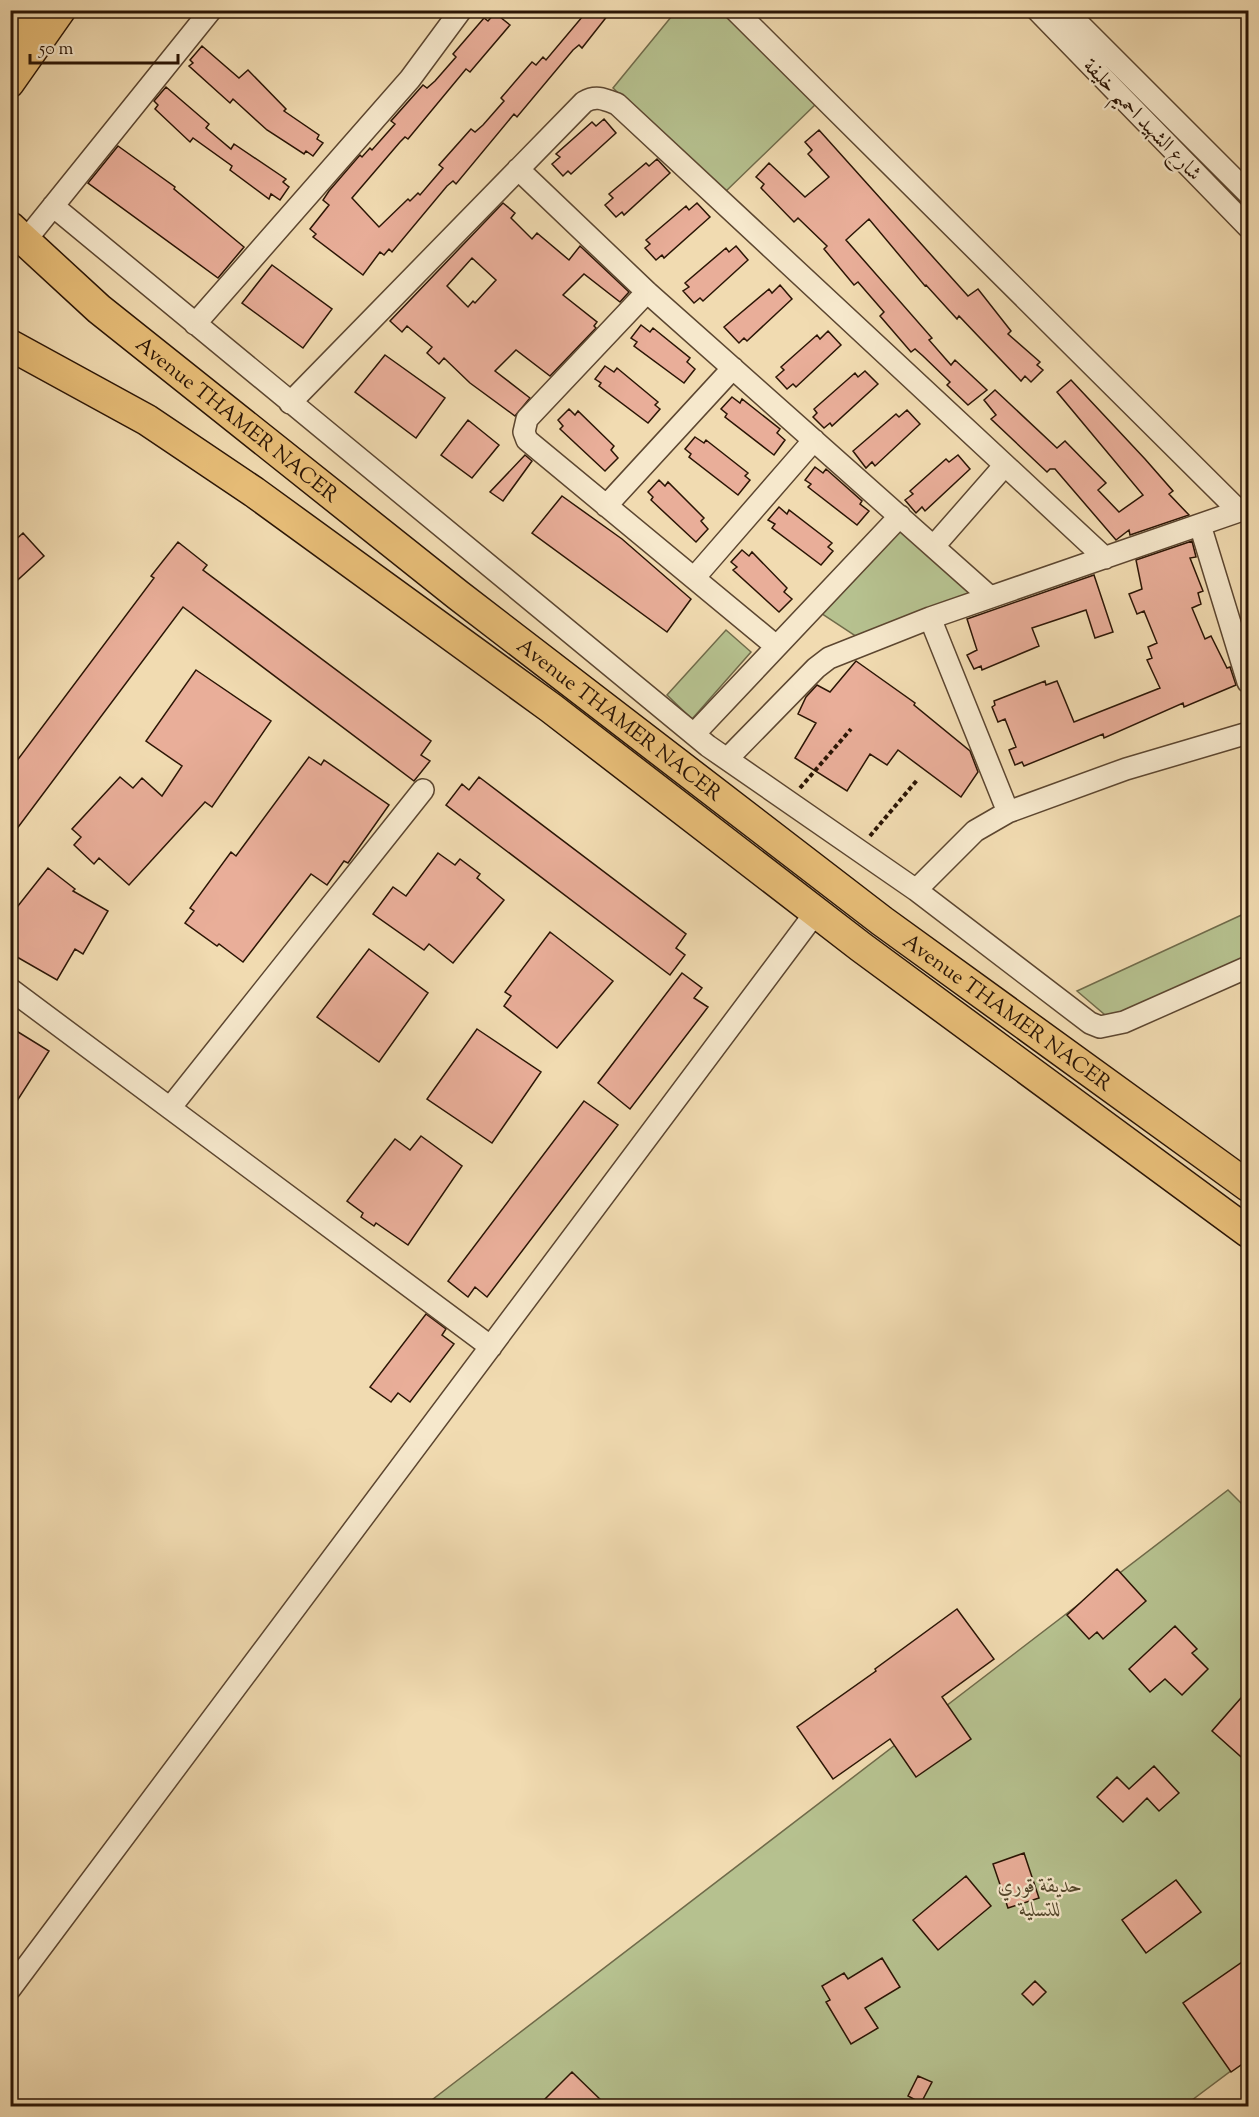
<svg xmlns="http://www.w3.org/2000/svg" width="1259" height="2117" font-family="'Sorts Mill Goudy',Amiri,serif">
<rect width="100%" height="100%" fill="#f1dbb1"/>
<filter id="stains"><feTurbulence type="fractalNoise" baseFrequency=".00333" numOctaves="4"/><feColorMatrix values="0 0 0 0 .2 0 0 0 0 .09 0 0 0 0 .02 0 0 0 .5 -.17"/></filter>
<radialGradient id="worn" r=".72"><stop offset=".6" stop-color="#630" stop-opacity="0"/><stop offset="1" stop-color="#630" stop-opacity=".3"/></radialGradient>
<path fill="#b6c18f" stroke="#706b4a" stroke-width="1.5" d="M676 11H721L818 102 724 193 613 88Z
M899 523 975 591 863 641 813 608Z
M726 630 751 652 692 719 667 695Z
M1248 912V959L1111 1020 1077 991Z
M1228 1490 1248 1510V2058L1184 2106H424Z"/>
<path fill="#e9ae99" stroke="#2b1505" stroke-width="1.5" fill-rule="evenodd" d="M588 10H612L582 48 579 45 573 50 517 117 514 114 456 184 453 181 447 186 392 252 389 249 384 255 380 252 363 275 313 237 316 234 310 229 329 205 323 200 329 191 360 155 362 157 370 148 372 150 395 124 391 121 423 85 427 88 435 81 456 57 453 54 484 18 488 21 495 13 510 25 470 72 466 69 408 139 405 137 400 142 352 198 379 227 408 199 410 201 418 193 420 195 443 168 439 165 471 129 475 132 483 125 504 101 501 98 532 62 536 65 543 57 546 60Z
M202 46 239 78 248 70 286 109 284 111 319 135 317 139 323 143 313 156 306 151 304 154 267 130 233 99 230 103 189 66 193 63 190 60Z
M166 87 209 124 206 128 231 149 234 144 286 179 283 182 289 187 280 200 271 194 269 199 230 170 232 166 193 138 190 142 155 109 158 105 154 101Z
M604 119 616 133 571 174 568 171 563 176 552 164 560 157 556 154 592 122 596 126Z
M819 130 968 296 978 289 1011 331 1008 334 1040 362 1037 365 1043 370 1031 382 1025 376 1021 381 959 316 957 319 926 285 925 286 869 219 846 240 932 338 929 340 951 365 955 360 987 390 968 405 947 385 950 382 923 356 915 349 911 352 880 316 884 312 858 282 854 285 824 249 827 246 798 218 794 222 761 188 764 184 756 177 769 163 805 197 829 177 808 154 812 150 805 142Z
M118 146 175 187 174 189 244 247 218 278 88 183Z
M657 159 670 173 624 215 622 212 616 217 605 205 613 198 609 194 646 163 649 166Z
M503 203 515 213 511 218 532 239 537 233 569 260 580 246 629 292 620 302 584 274 563 295 597 322 594 326 596 328 550 376 516 350 495 371 530 398 515 416 470 383 444 358 439 364 427 353 432 347 407 326 402 332 390 321ZM472 258 496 280 475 303 473 301 468 307 447 286Z
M697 203 710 217 664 258 662 255 656 260 645 248 650 244 646 240 686 206 689 210Z
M736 246 748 260 703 301 700 298 694 303 683 291 689 287 685 283 726 248 729 252Z
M272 265 332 309 303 348 242 303Z
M780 285 792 299 747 341 744 338 739 343 724 327 769 289 772 293Z
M641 325 650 332 653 328 690 358 687 362 695 369 684 383 634 346 637 342 631 338Z
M828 331 841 345 796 387 793 384 787 389 776 377 784 370 781 367 817 335 820 339Z
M385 355 445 398 416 438 355 392Z
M605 366 614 372 617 368 658 402 655 405 660 409 648 423 599 386 601 383 595 379Z
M865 371 878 384 832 426 830 423 824 428 813 417 817 413 814 409 855 373 858 377Z
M1071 380 1145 459 1173 491 1169 494 1189 515 1130 535 1129 530 1116 540 1055 469H1050L1047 472 991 419 996 415 984 400 995 390 1057 448 1065 441 1106 483 1098 490 1119 512 1143 495 1057 392Z
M732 397 740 403 742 399 780 429 777 433 785 440 774 455 725 417 727 414 721 409Z
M569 409 575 415 578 411 614 446 611 450 618 458 605 471 560 429 563 426 558 420Z
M907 410 920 424 875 466 872 462 866 468 853 451 896 414 899 417Z
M468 420 499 445 472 478 441 455Z
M695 437 704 443 706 440 748 473 745 476 750 480 738 495 689 457 691 454 685 449Z
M525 455 532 461 503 501 490 492Z
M958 455 970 469 925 511 922 507 916 513 905 500 913 494 910 491 946 459 949 462Z
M815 467 823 473 826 469 862 501 860 504 869 511 857 525 808 487 811 484 805 480Z
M659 480 665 486 668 482 704 518 701 521 708 529 696 542 651 500 653 497 648 492Z
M562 496 622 539 691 599 667 632 532 533Z
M779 507 787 514 789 510 832 543 828 547 833 551 821 565 772 528 775 524 768 520Z
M23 533 44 556 10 587V545Z
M1192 541 1196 557 1190 558 1203 591 1198 593 1201 604 1192 608 1205 639 1211 636 1227 668 1230 667 1236 685 1184 707 1183 703 1104 738 1103 734 1024 766 1022 762 1015 765 1009 750 1016 747 1005 719 998 722 992 707 995 705 994 701 1045 681 1046 685 1057 681 1074 722 1160 688 1147 660 1152 658 1148 647 1157 643 1144 611 1137 614 1129 594 1142 589 1136 560Z
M178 542 207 565 203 570 431 741 421 755 430 761 414 781 183 607 10 838V770L154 578 151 576Z
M742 550 749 556 752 552 787 588 784 592 792 599 779 612 733 570 737 567 731 562Z
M1094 575 1113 632 1095 638 1086 610 1032 628 1039 646 982 670 981 666 974 669 967 655 977 650 967 619Z
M856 661 915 703 914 705 970 751 978 772 961 797 898 750 887 765 870 754 847 791 795 758 816 723 798 714 806 697 817 685 830 692Z
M196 670 271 721 212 807 205 802 129 885 99 858 94 864 74 845 81 837 72 829 120 777 133 788 142 778 162 796 182 766 146 741Z
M309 757 321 765 324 760 389 805 348 863 344 861 327 885 311 874 243 962 219 944 217 946 185 923 194 911 190 908 231 852 236 856Z
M479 777 686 934 676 948 685 955 670 975 446 805 462 784 469 790Z
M438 853 455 865 460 859 480 874 477 878 504 900 453 963 429 944 424 950 373 914 393 887 406 896Z
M48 868 75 889 73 891 108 911 83 954 75 949 57 980 10 953V916Z
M550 932 613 981 557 1048 504 1006 511 996 505 992Z
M369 949 428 993 379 1062 317 1017Z
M682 973 702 988 694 998 708 1007 630 1109 598 1083Z
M10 1027 49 1051 10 1112Z
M477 1029 541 1072 492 1143 427 1099Z
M584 1101 618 1125 487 1297 475 1287 468 1297 448 1281Z
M421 1136 462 1166 408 1245 376 1223 374 1226 361 1217 363 1213 347 1201 395 1139 410 1150Z
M426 1314 446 1329 442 1335 454 1344 410 1402 398 1393 391 1402 370 1387Z
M1117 1569 1146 1601 1103 1639 1097 1632 1089 1639 1067 1615Z
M957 1609 994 1659 942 1697 971 1739 916 1777 890 1739 833 1779 797 1727 876 1671 875 1669Z
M1175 1626 1197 1649 1192 1653 1208 1669 1182 1695 1165 1679 1150 1692 1129 1669Z
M1248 1690V1763L1212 1731Z
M1154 1766 1179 1793 1159 1811 1147 1798 1123 1822 1097 1797 1117 1777 1129 1789Z
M1024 1853 1039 1898 1008 1908 993 1864Z
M966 1876 991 1906 938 1950 913 1920Z
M1176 1880 1201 1912 1146 1953 1122 1920Z
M882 1958 900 1987 865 2008 878 2028 851 2044 826 2002 830 2000 822 1986 844 1973 848 1979Z
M1248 1958V2060L1231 2072 1183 2003Z
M1035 1981 1046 1992 1033 2005 1022 1994Z
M572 2072 607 2106H538Z
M918 2076 932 2082 921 2103 908 2096Z"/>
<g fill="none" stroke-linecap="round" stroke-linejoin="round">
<g stroke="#5c4630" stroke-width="24">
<path id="minor" d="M735 10 1239 511
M1037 10 1248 227
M1065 10 1248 193
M518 169 647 292 990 597
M53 206 708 746 916 890 1090 1023 1100 1027 1124 1022 1248 967
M25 241 211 10
M647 292 527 419 524 432 527 440 776 646
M195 324 410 79 461 10
M290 403 584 102C596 95 604 99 617 104L1105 558
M606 506 733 368
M1200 525 1248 682
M934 546 1005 465
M694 578 814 440
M930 618 1008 812
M694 734 900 516
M727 759 816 668 829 658 930 618 1248 508
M916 890 975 831 1008 812 1126 769 1248 733
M10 989 491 1347
M170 1108 423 790
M10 1989 816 912"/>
</g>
<g stroke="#2b1505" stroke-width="30">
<path id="major" d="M10 39 30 10
M10 84 62 10"/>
</g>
<g stroke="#2b1505" stroke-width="33">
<g id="highway">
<path id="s1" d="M10 227 99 309 458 595 882 921 1248 1186"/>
<path d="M10 345 147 420 254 492 551 708 861 947 1248 1232"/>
</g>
</g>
<path stroke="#2b1505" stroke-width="4" stroke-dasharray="4.5 3" stroke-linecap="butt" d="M800 788 851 729
M870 836 918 779"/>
<use href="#minor" stroke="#f6e8cc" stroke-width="21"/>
<use href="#major" stroke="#e8be78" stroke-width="27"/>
<use href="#highway" stroke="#e8be78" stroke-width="30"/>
</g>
<g text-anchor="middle" stroke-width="4.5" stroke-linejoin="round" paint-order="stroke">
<g font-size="21" fill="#2b1505" stroke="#f6e8cc">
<text transform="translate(1143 119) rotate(46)" y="7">شارع الشهيد احميم خليفة</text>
<text dy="7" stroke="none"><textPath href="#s1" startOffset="298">Avenue THAMER NACER</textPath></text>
<text dy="7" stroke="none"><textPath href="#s1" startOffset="784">Avenue THAMER NACER</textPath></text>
<text dy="7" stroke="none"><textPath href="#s1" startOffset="1270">Avenue THAMER NACER</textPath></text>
</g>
<g font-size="21" font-style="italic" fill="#55492e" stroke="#f6e8cc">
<text x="1040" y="1892">حديقة قوري<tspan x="1040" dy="24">للتسلية</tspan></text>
</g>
</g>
<rect width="1259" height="2117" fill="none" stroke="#f1dbb1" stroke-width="36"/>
<rect x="12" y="12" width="1235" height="2093" fill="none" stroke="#2b1505" stroke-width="3"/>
<rect x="18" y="18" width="1223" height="2081" fill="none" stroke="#2b1505" stroke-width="1.5"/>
<path d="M30 54v9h148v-9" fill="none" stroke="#2b1505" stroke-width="3"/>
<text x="39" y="54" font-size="18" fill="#2b1505" stroke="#f6e8cc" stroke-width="4.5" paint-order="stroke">50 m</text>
<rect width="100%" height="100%" filter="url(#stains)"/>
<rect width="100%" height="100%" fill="url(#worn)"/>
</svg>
